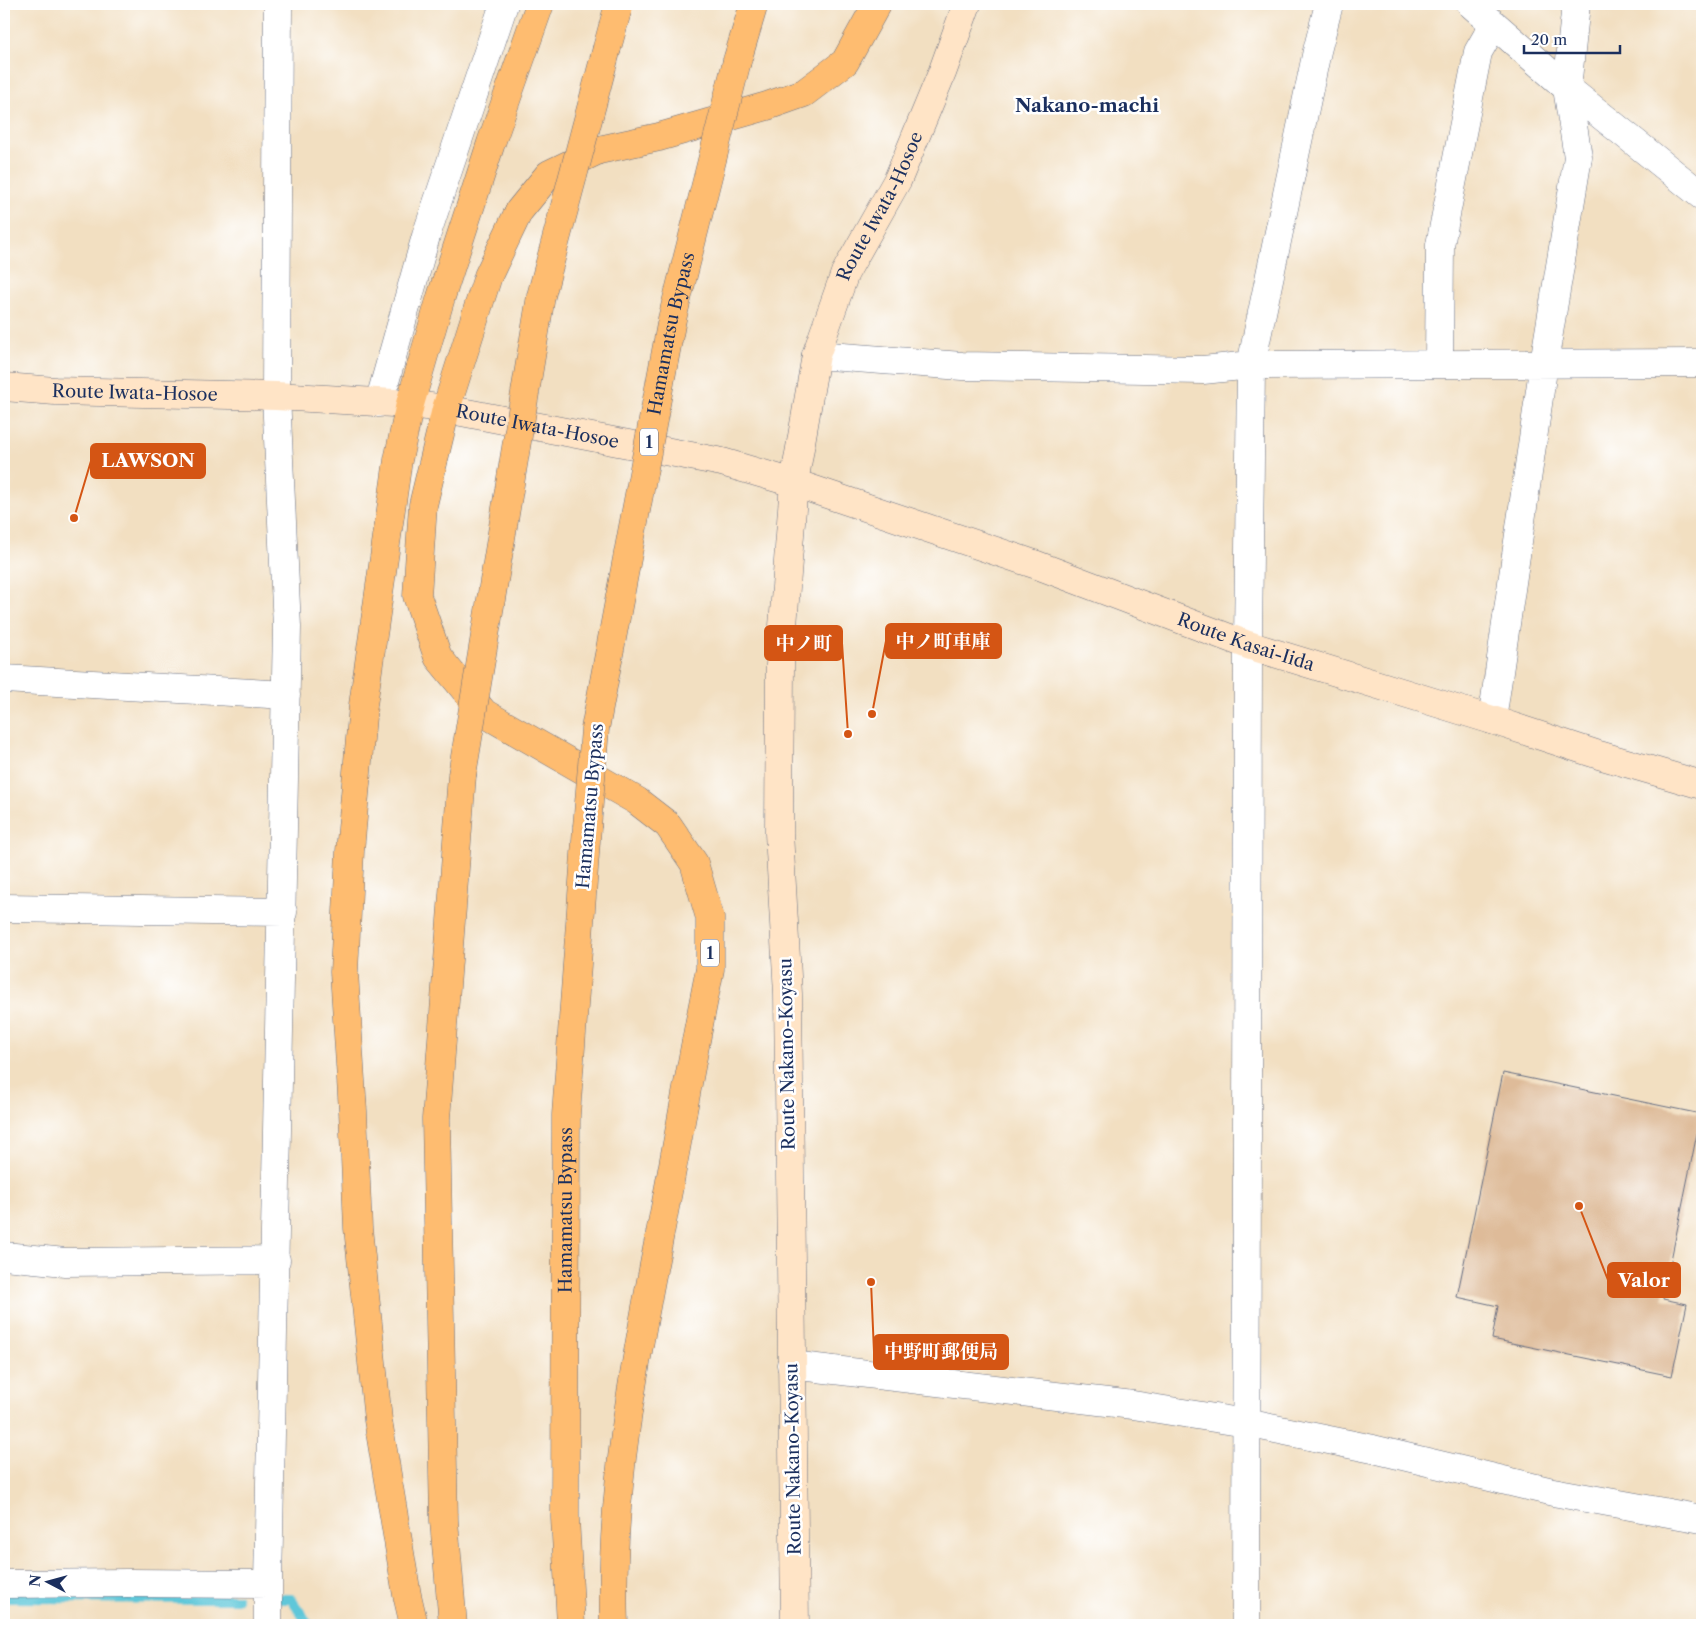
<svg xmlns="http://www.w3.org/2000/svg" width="1706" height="1629" font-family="'Libre Caslon Text','Noto Serif JP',serif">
<rect width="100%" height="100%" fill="#fff"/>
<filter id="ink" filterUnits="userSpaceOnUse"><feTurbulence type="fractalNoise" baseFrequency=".02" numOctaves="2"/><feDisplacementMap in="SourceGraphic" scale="10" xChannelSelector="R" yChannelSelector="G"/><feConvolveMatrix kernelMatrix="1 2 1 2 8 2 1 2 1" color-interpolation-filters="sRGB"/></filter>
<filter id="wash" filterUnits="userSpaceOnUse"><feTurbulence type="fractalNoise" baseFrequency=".0096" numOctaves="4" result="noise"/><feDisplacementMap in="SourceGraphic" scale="20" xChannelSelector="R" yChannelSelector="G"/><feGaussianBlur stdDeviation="1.12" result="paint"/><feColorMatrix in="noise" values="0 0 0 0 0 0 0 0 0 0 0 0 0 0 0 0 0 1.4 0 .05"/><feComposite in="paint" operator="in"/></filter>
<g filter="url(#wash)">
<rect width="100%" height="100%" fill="#f2dfc1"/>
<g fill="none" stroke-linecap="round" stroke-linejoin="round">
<path stroke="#5ec7d9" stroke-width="10" d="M4 1598 237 1599
M283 1599H291L309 1625"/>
</g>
<g id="blocks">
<path fill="#debb99" d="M1503 1073 1701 1114 1663 1299 1687 1304 1672 1376 1492 1339 1498 1306 1457 1297Z"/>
</g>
</g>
<g filter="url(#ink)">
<use href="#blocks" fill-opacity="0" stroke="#666d81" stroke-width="1"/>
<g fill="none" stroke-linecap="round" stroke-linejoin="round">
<g stroke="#666d81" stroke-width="29">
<path id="street" d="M1471 4 1567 88 1702 196
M816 355 962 366 1203 370 1251 365 1702 363
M1439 364 1440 245 1478 52 1494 24
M379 403 426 236 504 4
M4 679 286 695
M1492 720 1544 363 1578 157 1567 88 1576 4
M4 908 283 912
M4 1256 65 1262 276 1260
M791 1365 1133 1405 1246 1423 1373 1449 1553 1492 1702 1519
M4 1584 129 1583 268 1584 287 627 276 396 278 4
M268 1625V1584
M1246 1625 1248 645 1251 365 1317 51 1329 4"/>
</g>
<g stroke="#666d81" stroke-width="29">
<g id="secondary">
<path id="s1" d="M4 387 55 391 276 396 410 404 446 409 722 462 794 483 1037 565 1248 645 1492 720 1599 755 1702 785"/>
<path id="s2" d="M795 1625 788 994 779 833 780 665 794 483 816 355 845 273 898 179 942 73 967 4"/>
</g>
</g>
<g stroke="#666d81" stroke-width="29">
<g id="highway">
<path d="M607 48 619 4"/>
<path d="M737 61 754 4"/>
<path d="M414 1625 407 1595 378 1420 358 1228 353 1111 344 972 350 851 363 705 398 460 410 404 441 297 491 143 540 4"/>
<path d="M453 1625 444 1521 436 1119 462 775"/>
<path id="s3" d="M571 1625 565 1518 566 1115 587 827"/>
<path d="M614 1625C609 1488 637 1352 663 1218 679 1135 693 1052 710 969V918L694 863 668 825 637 801 484 713 438 657 417 596 423 505 446 409 488 276 519 211 549 174 599 150 659 137 767 106 804 93 845 62 877 4"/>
</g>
</g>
<use href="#street" stroke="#fff" stroke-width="28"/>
<use href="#secondary" stroke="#ffe4c6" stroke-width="28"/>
<use href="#highway" stroke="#febc70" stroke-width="28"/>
<g stroke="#666d81" stroke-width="29" stroke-linecap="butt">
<g id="highway-bridge">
<path d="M462 775 541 296 607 48"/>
<path id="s4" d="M587 827 595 729 672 319 737 61"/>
</g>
</g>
<use href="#highway-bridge" stroke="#febc70" stroke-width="28"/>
</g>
</g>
<g text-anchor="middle" stroke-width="5" stroke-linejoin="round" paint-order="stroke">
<g fill="#fff" stroke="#5f6d8e" stroke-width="1">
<rect x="640" y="428.5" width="18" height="27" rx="4"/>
<rect x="701" y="939.5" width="18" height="27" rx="4"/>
</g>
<g font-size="16" font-weight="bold" fill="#1b2f5e">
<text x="649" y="448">1</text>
<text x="710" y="959">1</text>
</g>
<g font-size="18" fill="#1b2f5e" stroke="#fff">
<text dy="6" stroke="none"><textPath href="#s2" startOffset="1435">Route Iwata-Hosoe</textPath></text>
<text dy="6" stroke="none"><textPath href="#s4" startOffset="501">Hamamatsu Bypass</textPath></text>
<text dy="6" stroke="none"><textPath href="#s1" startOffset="131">Route Iwata-Hosoe</textPath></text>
<text dy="6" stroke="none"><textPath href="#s1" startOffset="536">Route Iwata-Hosoe</textPath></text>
<text dy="6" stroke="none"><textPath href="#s1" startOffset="1278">Route Kasai-Iida</textPath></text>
<text transform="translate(590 806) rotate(-85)" y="6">Hamamatsu Bypass</text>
<text transform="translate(787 1054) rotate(-91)" y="6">Route Nakano-Koyasu</text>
<text dy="6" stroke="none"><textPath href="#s3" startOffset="415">Hamamatsu Bypass</textPath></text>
<text transform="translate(793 1459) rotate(-91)" y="6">Route Nakano-Koyasu</text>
</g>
<g font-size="19" font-weight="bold" fill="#1b2f5e" stroke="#fff">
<text x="1087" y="112">Nakano-machi</text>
</g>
</g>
<path fill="none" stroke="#d45514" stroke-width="2" d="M74 518L91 461M872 714L886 641M848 734L842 643M1579 1206L1608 1280M871 1282L874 1352"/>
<g fill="#d45514" stroke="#fff" stroke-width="2">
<circle cx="74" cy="518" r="5"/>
<circle cx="872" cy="714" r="5"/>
<circle cx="848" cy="734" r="5"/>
<circle cx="1579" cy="1206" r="5"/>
<circle cx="871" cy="1282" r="5"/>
</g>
<g fill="#d45514" stroke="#d45514" stroke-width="2">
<rect x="91" y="444" width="114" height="34" rx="5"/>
<rect x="886" y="624" width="115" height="34" rx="5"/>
<rect x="765" y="626" width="77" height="34" rx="5"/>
<rect x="1608" y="1263" width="72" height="34" rx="5"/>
<rect x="874" y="1335" width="134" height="34" rx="5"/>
</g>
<g font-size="19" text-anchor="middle" font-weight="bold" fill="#fff">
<text x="148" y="467">LAWSON</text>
<text x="943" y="648">中ノ町車庫</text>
<text x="804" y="650">中ノ町</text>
<text x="1644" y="1287">Valor</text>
<text x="941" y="1358">中野町郵便局</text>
</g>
<rect width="1706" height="1629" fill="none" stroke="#fff" stroke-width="20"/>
<g transform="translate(48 1582) rotate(276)" stroke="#ffffff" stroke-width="4" paint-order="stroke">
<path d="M0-4L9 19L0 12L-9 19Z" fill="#1b2f5e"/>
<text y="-8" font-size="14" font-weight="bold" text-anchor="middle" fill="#1b2f5e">N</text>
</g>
<path d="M1524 45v8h96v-8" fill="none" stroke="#1b2f5e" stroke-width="2.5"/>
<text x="1531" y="45" font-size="15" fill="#1b2f5e" stroke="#ffffff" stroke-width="4" paint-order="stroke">20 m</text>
</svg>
